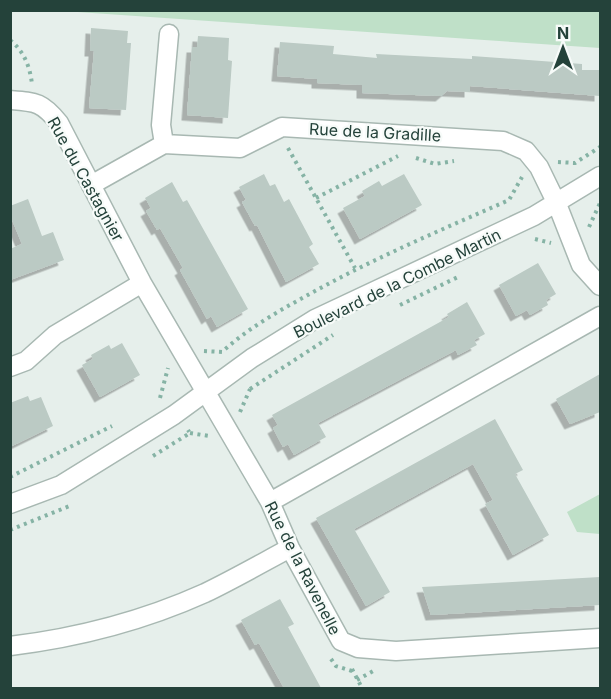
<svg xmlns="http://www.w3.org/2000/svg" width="611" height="699" font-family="Inter,sans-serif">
<defs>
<filter id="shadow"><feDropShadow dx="-5.5" dy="5.5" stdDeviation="0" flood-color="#0004"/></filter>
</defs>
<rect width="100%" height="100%" fill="#e6efeb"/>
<path fill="#bfe0c8" d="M63 11H600V48Z
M600 494V534L577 532 567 512Z"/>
<path fill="#bbcac4" filter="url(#shadow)" d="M91 28 128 31 127 43H131L126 110 89 108 94 51H90Z
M198 36 229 38 228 60 232 61 228 118 187 115 192 47H197Z
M280 42 334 46 333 54 377 58 376 54 472 59V56L582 64V70H600V96L470 86V92L447 91 441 96 362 93V85L317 83V79L277 76Z
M264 174 270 186 275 184 284 202 289 199 313 244 309 247 319 264 286 282 257 225 255 226 242 202 246 200 239 187Z
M404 174 422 205 360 239 343 208 365 196 362 191 379 181 382 186Z
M172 182 183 202 187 200 248 309 217 327 211 316 207 319 180 270 183 268 160 228 157 230 146 211 151 208 145 198Z
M28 199 42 236 53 232 64 260 10 280V249L22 244 10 215V206Z
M538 263 556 294 546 300 548 305 530 315 527 310 516 316 499 285Z
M467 302 485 334 474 340 477 345 458 355 456 350 318 423 326 437 294 455 288 444 283 447 273 428 278 425 272 415 449 317 447 314Z
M122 343 140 375 100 397 82 365 93 359 91 355 109 345 111 349Z
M600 374V412L570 424 556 399Z
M28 396 30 401 41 397 53 426 10 447V403Z
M495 419 523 470 515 474 549 535 513 555 485 504 493 500 473 464 354 529 390 592 366 606 316 518Z
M600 577V605L431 615 422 587Z
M280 599 294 624 288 627 321 688H284L259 643 255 645 241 620Z"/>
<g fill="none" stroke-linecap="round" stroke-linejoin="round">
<g stroke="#a8b8b2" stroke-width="21">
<path id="minor" d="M10 100C36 102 42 102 59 123L142 283 270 502 290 548 341 641 358 648 396 651 600 638
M164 144 161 125 169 34
M91 185 164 144 240 148 282 127 503 141 526 151 539 167 557 204 581 265 600 286
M10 367 26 361 55 335 142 283
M270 502 600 316
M10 504 61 485 174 415 252 358 315 319 534 216 600 176
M10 646C76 638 145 620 205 593 234 579 262 563 290 548"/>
</g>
<path stroke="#86b3a5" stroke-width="4" stroke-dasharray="3 4.5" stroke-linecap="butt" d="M10 40C24 51 30 67 32 84
M288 148 355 268
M416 158 435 164 454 161
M558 162 575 163 600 147
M316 198 398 156
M589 227 600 203
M535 239 551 243
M400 305 458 277
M204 351 222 352C247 329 277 312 306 296 372 259 441 230 509 200L522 177
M250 389 333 335
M160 398 168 368
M240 412 250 389
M190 433 209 436
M153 456 190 433 188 430
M10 477 112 426
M10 530 72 505
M331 659 336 666 352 671
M352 669 362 688
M357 680 375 670"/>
<use href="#minor" stroke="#fff" stroke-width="18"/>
</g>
<g text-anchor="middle" stroke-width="4.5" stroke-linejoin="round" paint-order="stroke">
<g font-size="16" fill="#24423a" stroke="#f7fbf9">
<text transform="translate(375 132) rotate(3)" y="6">Rue de la Gradille</text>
<text transform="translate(86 179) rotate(61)" y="6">Rue du Castagnier</text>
<text transform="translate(397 283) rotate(-26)" y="6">Boulevard de la Combe Martin</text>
<text transform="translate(303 568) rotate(63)" y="6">Rue de la Ravenelle</text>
</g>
</g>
<rect width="611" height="699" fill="none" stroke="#24423a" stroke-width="24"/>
<g transform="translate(563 48)" stroke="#f7fbf9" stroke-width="4.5" paint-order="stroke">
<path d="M0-4.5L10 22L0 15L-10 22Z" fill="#24423a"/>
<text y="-9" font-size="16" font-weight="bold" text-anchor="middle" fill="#24423a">N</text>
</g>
</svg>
